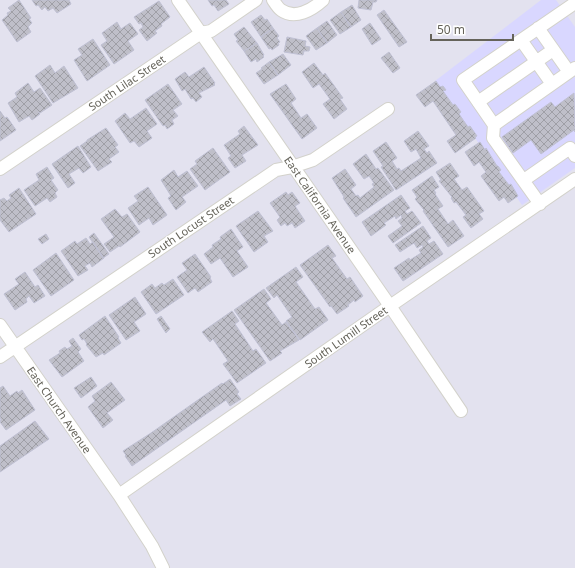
<svg xmlns="http://www.w3.org/2000/svg" width="575" height="568" font-family="'Noto Sans',sans-serif">
<defs>
<pattern id="building-cross-hatch" width="8" height="8" patternUnits="userSpaceOnUse"><rect width="8" height="8" fill="#bfbfc9"/><path d="M0 0l8 8M0 8l8-8" fill="none" stroke="#9f9fa6"/></pattern>
</defs>
<rect width="100%" height="100%" fill="#e3e2ef"/>
<path fill="#d9d7ff" d="M541 0H556L575 27V168L522 205 435 81Z"/>
<path fill="url(#building-cross-hatch)" stroke="#c0c1d4" d="M19 0 31 18 29 19 32 23 28 27 31 32 17 42 2 20 8 15 7 13 11 11 8 8Z
M32 0H69L71 4 57 13 53 8 48 11 45 7 42 10 38 5 36 6Z
M208 0H226L229 4 218 11 214 5 212 6Z
M359 0H377L376 2H373L371 10 358 8Z
M159 1 170 17 161 24 162 26 155 31 157 33 147 41 139 30 143 27 141 23 139 24 134 17Z
M352 5 361 20 351 27 341 12Z
M384 10 407 42 399 47 377 15Z
M341 12 351 27 340 34 330 20Z
M261 15 265 20 267 19 273 28 261 37 251 22Z
M327 21 337 35 327 43 317 28Z
M117 22 121 29 130 23 138 34 128 41 134 50 114 64 101 45 107 41 102 33Z
M370 23 381 39 372 45 362 29Z
M244 27 257 43 244 51 236 41 238 40 234 34Z
M273 28 279 36 277 38 280 42 278 43 279 45 272 50 271 48 269 49 261 37Z
M317 28 327 43 316 50 306 36Z
M287 37 306 41 305 46 310 47 309 51H304L303 55 284 52Z
M93 39 110 65 87 81 74 60 82 55 78 49Z
M257 43 264 55 263 56 264 57 257 62 256 59 251 62 244 51Z
M389 52 400 68 393 73 381 58Z
M283 54 291 65 278 75 269 62Z
M269 62 278 75 264 84 256 73 262 69 261 68Z
M314 63 323 75 325 73 343 98 340 99 347 109 334 119 323 104 330 99 319 84 313 88 302 72Z
M50 65 55 73 64 66 78 88 53 103 35 76Z
M204 67 215 83 214 84 215 85 199 93 202 97 196 102 193 98 191 99 185 89 182 91 175 79 185 72 189 77Z
M436 81 440 87 443 86 446 90 443 91 453 105 455 104 461 112 459 114 468 127 470 126 477 136 475 137 476 138 455 153 447 141 456 135 433 101 425 107 416 95Z
M28 83 34 92 40 88 52 105 40 113 38 112 40 114 32 120 29 116 19 122 8 103 17 97 15 93Z
M168 84 182 104 173 110 178 116 172 120 174 124 167 129 165 125 163 126 145 100Z
M286 84 296 99 291 103 301 118 307 114 317 128 302 139 270 94Z
M574 93 575 132 574 130 541 154 531 140 513 153 502 137 551 102 555 107Z
M146 108 157 124 147 131 152 138 139 147 134 141 130 143 115 121 125 113 130 119Z
M0 111 5 118 7 117 16 130 0 141Z
M244 126 258 145 242 155 246 161 235 168 228 158 231 156 224 145 240 134 238 131Z
M106 128 118 145 115 147 119 152 109 159 112 162 98 171 80 146 87 141V140Z
M418 131 429 146 424 149 427 153 429 151 437 163 396 190 381 167 383 166 373 151 386 142 397 158 392 161 397 169 399 168 401 171 421 158 416 149 411 152 404 141Z
M480 142 485 150 486 148 497 166H498L501 170 499 172 509 185 511 184 518 196 508 203 504 197 499 201 481 176 486 172 479 162 474 166 465 152Z
M78 146 91 167 83 173 79 168 69 174 75 183 68 188 52 164Z
M213 148 230 172 205 190 190 169 197 164 195 161Z
M366 154 376 169 378 168 394 190 356 217 343 198 344 197 332 178 345 169 356 185 351 189 356 196 358 195 360 198 374 187 372 184 374 183 369 176 364 179 353 164Z
M450 163 459 176 454 179 462 190 467 187 484 211 479 214 483 219 471 228 463 217 466 215 456 202 454 203 451 198 452 197 439 181 441 180 436 172Z
M47 167 54 178 51 180 58 190 55 193 57 197 50 202 47 198 35 206 24 190 39 180 36 174Z
M174 170 178 177 187 171 198 186 182 197 186 202 176 210 168 198 171 196 161 180Z
M432 176 439 187 434 190 436 193 435 194 443 206 438 209 448 224 453 220 464 236 448 247 423 211 424 210 415 199 417 197 412 190Z
M148 187 167 215 153 225 149 218 139 225 128 208 138 201 134 196Z
M19 188 36 214 9 232 0 220V200L4 198 7 201 11 198 9 195Z
M286 192 288 195 292 192 300 203 295 206 305 221 295 228 292 223 287 226 285 223 281 226 277 220 280 217 270 203Z
M401 195 410 208 405 211 407 214 412 211 421 223 393 243 388 236 402 226 398 221 402 218 401 215 396 219 395 216 384 223 386 225 371 236 362 222Z
M115 209 122 217 127 214 140 232 120 247 119 246 110 252 104 244 114 237 101 219Z
M258 211 273 231 264 236 268 242 254 252 236 226Z
M423 226 431 238 427 241 429 244 434 241 443 254 403 281 394 268 409 258 410 260 421 253 419 250 423 247 422 245 417 248 414 243 400 252 395 245Z
M231 229 243 247 237 251 248 267 233 277 220 258 211 264 204 254 213 247 212 245 221 239 220 237Z
M94 233 109 254 103 258 89 237Z
M46 234 49 239 42 244 38 239Z
M86 238 90 244 93 242 104 258 92 267 90 263 85 266 88 270 78 276 61 251 75 241 77 244Z
M328 245 336 256 332 258 347 279 350 277 363 296 355 302 354 300 348 305 349 306 337 314 331 306 330 307 300 265Z
M56 253 74 280 51 296 33 270Z
M195 254 211 277 210 278 212 282 198 292 195 288 188 293 177 277 187 270 182 263Z
M296 267 303 277 296 282 315 309 319 307 328 320 300 340 286 321 292 317 277 295 274 298 266 288Z
M25 272 35 287 38 285 45 296 34 303 29 296 26 299 27 302 15 310 4 294 19 284 15 279Z
M173 279 184 295 156 314 141 292 152 284 155 288 162 283 164 285Z
M264 289 271 299 266 303 282 325 286 322 299 340 280 351 282 353 270 361 234 310Z
M135 297 146 314 134 322 140 331 126 340 109 315Z
M232 311 239 321 235 324 253 351 256 349 266 363 237 383 223 364 228 361 213 339 210 342 202 332Z
M105 316 119 337 118 338 121 343 104 355 103 353 96 357 86 345 87 344 84 339 82 340 79 335Z
M161 316 170 329 166 333 157 319Z
M73 338 81 349 78 352 84 361 62 377 49 360 60 353 59 351 65 347 67 349 72 346 69 341Z
M91 377 97 386 81 398 74 388Z
M230 379 239 392 237 394 241 399 230 406 226 400 132 466 125 456 126 455 123 451 151 433 222 383 223 384Z
M111 382 125 400 107 413 113 420 103 428 88 407 95 401 92 396Z
M3 386 10 396 17 391 18 393 22 390 35 410 6 430 0 422 1 419 0 418V388Z
M35 421 49 439 0 472V446Z"/>
<g fill="none" stroke-linecap="round" stroke-linejoin="round">
<g stroke="#d3d2cb" stroke-width="14">
<path id="minor" d="M178 0 390 306 461 411
M273 0C275 3 278 8 281 10 295 20 312 10 323 0
M575 3 463 80 494 125 575 68
M538 28 569 72
M521 40 552 84
M478 102 553 50
M494 125 493 138 540 204
M0 169 201 33 211 31 256 0
M524 180 570 148 575 156
M0 325 119 495 152 546 163 568
M0 357 276 170 292 167 313 160 388 109
M119 495 390 306 575 179"/>
</g>
<use href="#minor" stroke="#fff" stroke-width="12"/>
</g>
<g text-anchor="middle" stroke-width="3" stroke-linejoin="round" paint-order="stroke">
<g font-size="11" fill="#65635a" stroke="#fff">
<text transform="translate(127 83) rotate(-34)" y="4">South Lilac Street</text>
<text transform="translate(320 205) rotate(55)" y="4">East California Avenue</text>
<text transform="translate(191 227) rotate(-34)" y="4">South Locust Street</text>
<text transform="translate(346 337) rotate(-35)" y="4">South Lumill Street</text>
<text transform="translate(59 410) rotate(55)" y="4">East Church Avenue</text>
</g>
</g>
<path d="M431 34v6h82v-6" fill="none" stroke="#65635a" stroke-width="2"/>
<text x="437" y="34" font-size="12" fill="#65635a" stroke="#ffffff" stroke-width="3" paint-order="stroke">50 m</text>
</svg>
